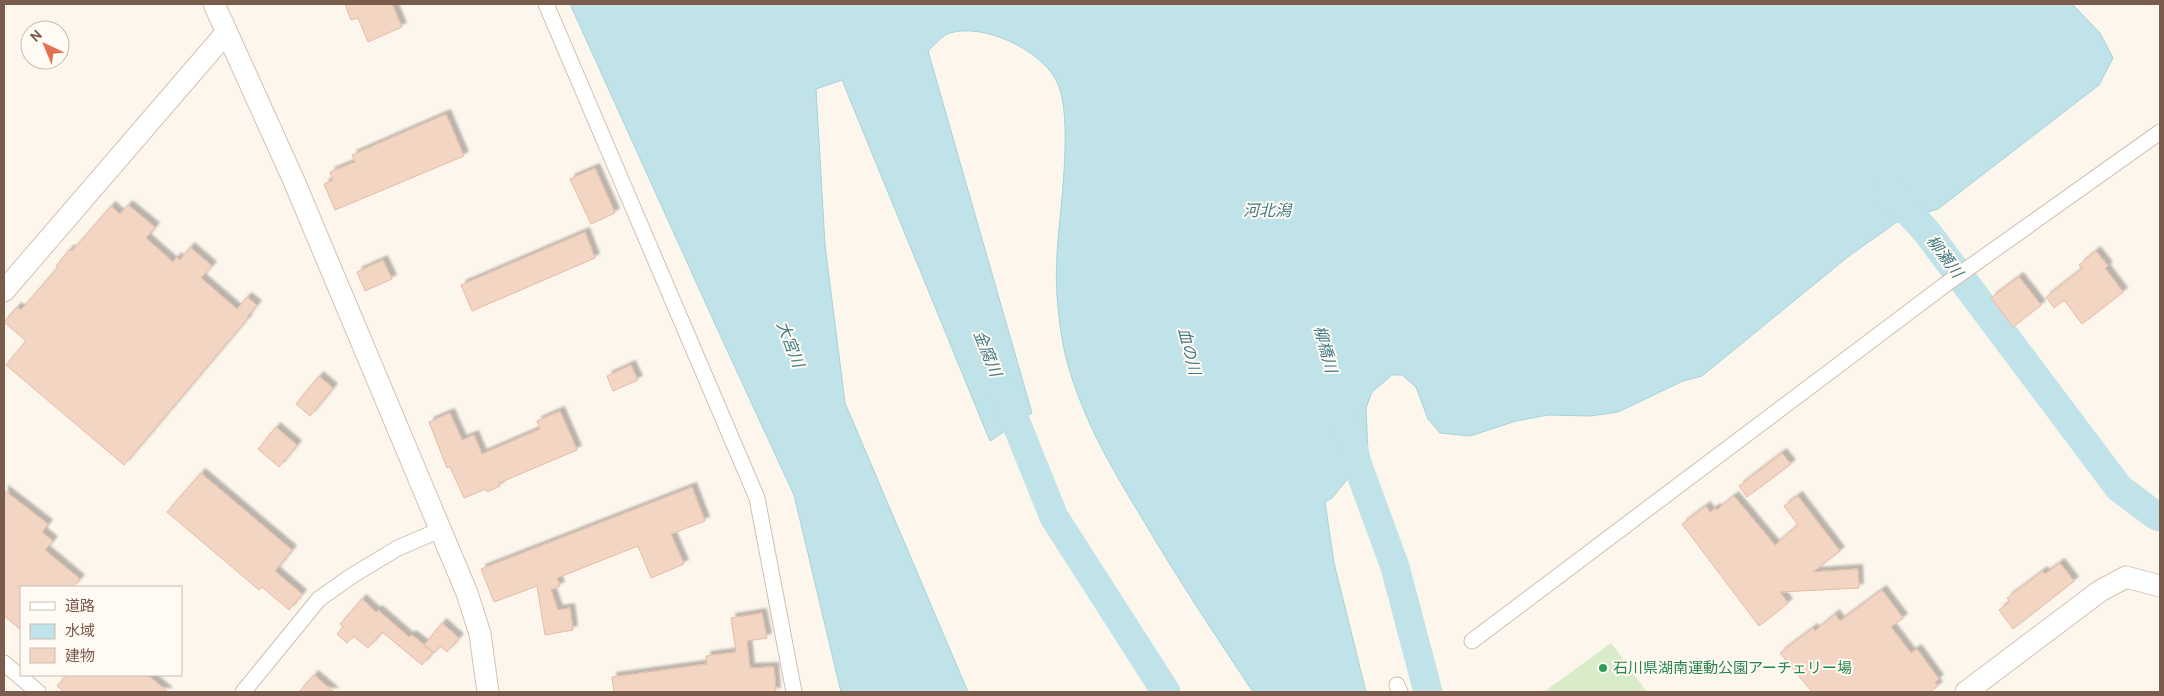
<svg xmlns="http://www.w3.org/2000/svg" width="2164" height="696" font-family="Overpass,'Noto Sans JP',sans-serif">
<defs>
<filter id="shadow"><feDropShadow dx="4.5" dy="-4.5" stdDeviation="1" flood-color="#0004"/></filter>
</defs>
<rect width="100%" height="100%" fill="#fdf6ec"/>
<path fill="#d8ecc9" d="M1611 643 1647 692H1544Z"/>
<path fill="#bfe3e8" stroke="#a5d3da" d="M570 4H2072L2100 33 2113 58 2099 85 1938 209 1897 222 1849 256 1702 376 1683 381 1618 412 1590 416 1548 415 1516 421 1470 436 1440 433 1428 419 1416 387 1402 375H1392L1372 392 1366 408 1368 454 1332 498 1325 502 1334 563 1366 692H1253C1216 636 1179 581 1145 523 1112 469 1078 412 1064 349 1058 319 1055 286 1057 255 1059 214 1075 114 1056 80 1039 49 984 23 950 33 942 35 934 46 928 51L1032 413 990 441 842 80 816 89 825 245 845 403 968 692H841L794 495 721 337Z"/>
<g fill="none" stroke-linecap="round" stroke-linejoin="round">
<path stroke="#bfe3e8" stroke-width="29" d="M1887 189 1926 231 2119 488 2155 515 2160 517
M1002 388 1054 517 1166 692
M1348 428 1358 466 1395 567 1428 692"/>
</g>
<path fill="#f3d5c3" stroke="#e6bba3" filter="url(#shadow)" d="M345 4H392L402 27 368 42 358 18 351 20Z
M446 114 464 156 335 210 324 184 333 180 330 172 355 162 352 155Z
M595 168 615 213 591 224 570 179Z
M128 205 155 227 146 238 173 262 177 257 180 260 190 247 212 266 201 278 237 309 247 297 257 305 247 317 248 318 124 465 6 365 26 341 4 322 17 307 21 310 58 267 56 266 70 249 72 251 111 206 120 214Z
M585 232 595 258 472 311 461 285Z
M2096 251 2108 266 2105 268 2123 292 2082 324 2064 300 2054 308 2046 297 2082 269 2079 265Z
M383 260 392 279 365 291 357 272Z
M2019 277 2041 305 2013 327 1991 298Z
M631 365 638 380 613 391 607 376Z
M319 376 333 388 310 416 296 404Z
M560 411 577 450 499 483 500 486 487 492 486 489 464 498 450 467 447 468 429 422 450 413 462 440 474 435 482 454 540 429 537 421Z
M276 427 297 445 279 467 258 449Z
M1782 453 1791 464 1747 497 1739 486Z
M201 473 292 550 275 571 302 594 289 610 262 587 259 590 167 512Z
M692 487 705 521 671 534 684 564 651 578 638 546 557 578 560 586 551 590 558 610 570 608 573 630 545 635 537 586 494 602 481 569Z
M4 490 48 524 42 532 53 541 45 550 80 579 73 587H21V630L4 616Z
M1734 496 1775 545 1798 525 1784 506 1798 496 1840 551 1813 572 1858 569 1859 588 1780 592 1788 603 1759 626 1682 524 1706 506 1710 512 1716 508 1717 510Z
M2060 563 2074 581 2013 629 1999 610 2010 602 2007 598 2043 571 2045 574Z
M1882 590 1903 618 1891 627 1911 653 1917 649 1939 679 1935 682 1938 686 1930 692H1812L1780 653 1813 628 1815 631 1835 614 1840 621Z
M362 599 376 612 378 610 409 637 411 635 416 638 433 652 422 665 382 632 368 648 353 636 347 643 337 634 343 627 340 624Z
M762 613 767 638 747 641 750 668 774 667 776 692H614L612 677 707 664 706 656 736 652 731 618Z
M442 623 459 638 447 652 440 646 434 653 424 645Z
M67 675H148L168 692H64L57 686Z
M314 675 334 692H299Z"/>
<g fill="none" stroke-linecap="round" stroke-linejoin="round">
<g stroke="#d1beb0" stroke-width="17">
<path id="street" d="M546 4 757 498 794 692
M1472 641 1946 284 2160 132
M4 663 38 692
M1397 685 1400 692
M243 692 319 599 353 575 398 548 440 530"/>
</g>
<g stroke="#d6c0b0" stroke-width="23">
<path id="secondary" d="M214 4 294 181 467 593 480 634 488 692
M4 291 226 33
M1966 692 2100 591 2126 577 2160 586"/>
</g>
<use href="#street" stroke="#fff" stroke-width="15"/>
<use href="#secondary" stroke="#fff" stroke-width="21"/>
</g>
<circle fill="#2e9e5b" stroke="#fffaf3" stroke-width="2" cx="1603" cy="668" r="5"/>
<g text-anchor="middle" stroke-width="4" stroke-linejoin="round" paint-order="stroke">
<g font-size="15" fill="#27864d" stroke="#fffaf3" text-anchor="start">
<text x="1613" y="673">石川県湖南運動公園アーチェリー場</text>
</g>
<g font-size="16" font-style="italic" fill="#437c86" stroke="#fffaf3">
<text x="1267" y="216">河北潟</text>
<text transform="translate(1945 256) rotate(53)" y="6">柳瀬川</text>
<text transform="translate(791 344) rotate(69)" y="6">大宮川</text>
<text transform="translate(1326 349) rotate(75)" y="6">柳橋川</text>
<text transform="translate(1190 351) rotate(76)" y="6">血の川</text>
<text transform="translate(988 353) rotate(68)" y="6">金腐川</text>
</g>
</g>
<rect width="2164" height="696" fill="none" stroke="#7a5c4d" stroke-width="10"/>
<rect x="20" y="586" width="162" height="90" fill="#fffaf3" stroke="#cabbb1"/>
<rect x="30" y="602" width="25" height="8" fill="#ffffff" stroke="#cabbb1"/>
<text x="65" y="611" font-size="15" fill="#7a5c4d">道路</text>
<rect x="30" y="624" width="25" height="15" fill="#bfe3e8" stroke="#cabbb1"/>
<text x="65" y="636" font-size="15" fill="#7a5c4d">水域</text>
<rect x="30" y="648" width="25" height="15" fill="#f3d5c3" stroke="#cabbb1"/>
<text x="65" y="661" font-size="15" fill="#7a5c4d">建物</text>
<g transform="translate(45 45) rotate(316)"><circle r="24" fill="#fffaf3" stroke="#cabbb1"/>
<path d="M0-4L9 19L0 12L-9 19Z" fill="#e76f51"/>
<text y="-8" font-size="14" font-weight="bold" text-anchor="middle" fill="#7a5c4d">N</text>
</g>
</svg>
